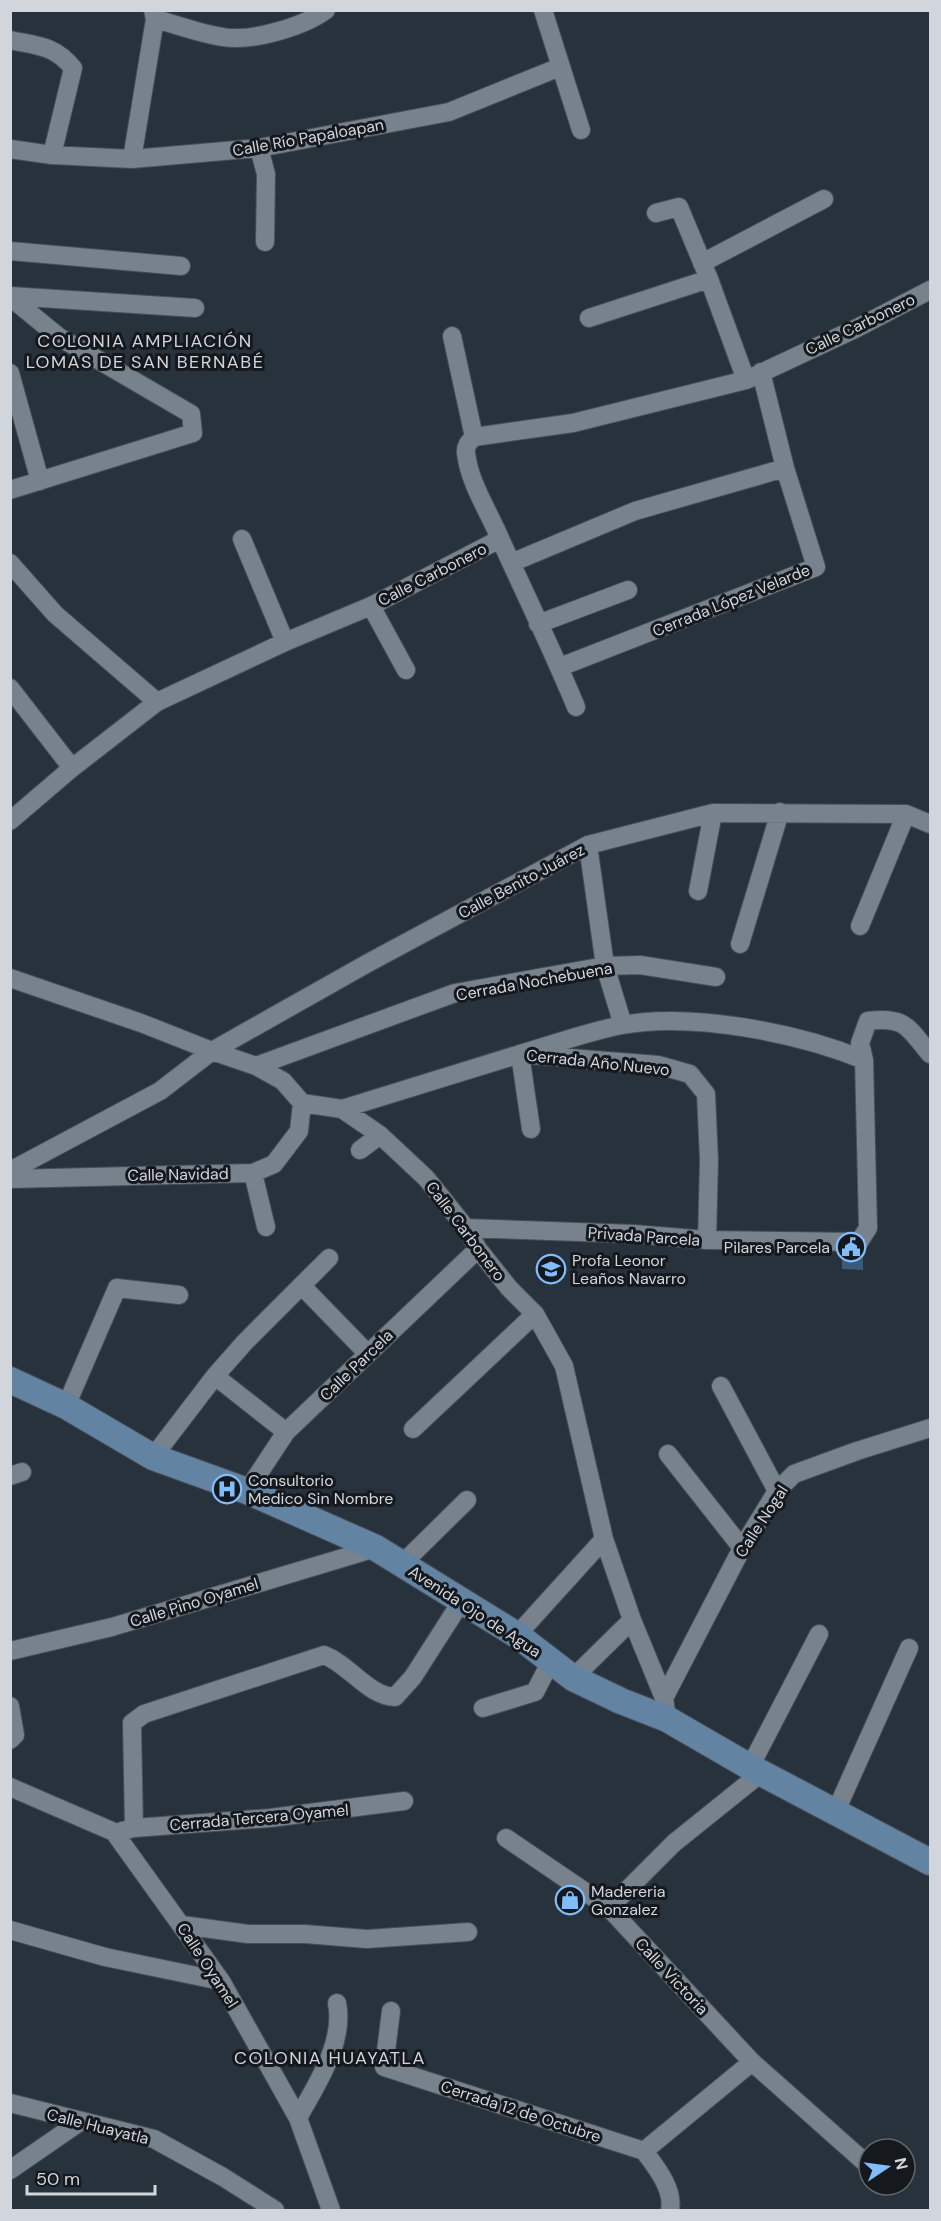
<svg xmlns="http://www.w3.org/2000/svg" width="941" height="2221" font-family="'DM Sans',sans-serif">
<rect width="100%" height="100%" fill="#28323c"/>
<path fill="#3a5a7b" d="M842 1253H860V1256H863V1270L842 1269Z"/>
<g fill="none" stroke-linecap="round" stroke-linejoin="round">
<g stroke="#464e56" stroke-width="20">
<path id="street" d="M543 10 581 130
M155 19C178 25 201 34 223 37 251 42 303 27 326 10
M10 40C38 46 54 45 73 68L52 155
M259 148 266 174 265 242
M10 149 52 155 132 159 259 148 449 112 560 67
M132 159 155 19 153 10
M656 213 679 207 709 279 746 380
M10 251 181 266
M702 263 824 199
M10 296 195 308
M10 297 59 337 191 414 193 433 10 490
M589 318 709 279
M452 336 474 437
M10 373 40 481
M242 539 285 642
M10 563 55 614 157 702
M511 563 635 511 785 468
M371 606 406 670
M538 624 628 590
M560 667 816 567 785 468 761 372
M10 688 72 768
M576 707C552 649 524 592 498 534 487 509 469 481 466 453 465 446 469 442 474 437L573 423 746 380 857 328 930 290
M10 821 72 768 157 702 285 642 371 606 500 539
M588 845 605 966 623 1025
M698 891 713 813
M860 926 906 814
M740 944 780 812
M10 978 141 1023 212 1051 256 1066 283 1081 302 1103 342 1109 380 1135 426 1178 466 1228 478 1249 509 1288 535 1314 564 1366 604 1539 632 1620 664 1698 667 1719
M256 1066 455 993 605 966 640 965 716 977
M342 1109 520 1054 658 1065 690 1074 706 1094 709 1160 707 1240
M531 1129 520 1054C554 1044 587 1032 622 1025 692 1012 799 1033 864 1060
M360 1150 380 1135
M10 1171 160 1091 212 1051 368 963 588 845 713 813 906 814 930 824
M253 1173 266 1227
M10 1179 253 1173 274 1164 299 1131 302 1103
M466 1228 634 1234 707 1240 859 1242 868 1228 864 1060 860 1043 868 1021C906 1016 908 1028 930 1054
M302 1286 368 1354
M215 1376 286 1432
M721 1386 777 1491
M66 1406 117 1288 179 1295
M413 1429 535 1314
M668 1454 742 1548
M153 1457 215 1376 245 1342 329 1258
M10 1476 22 1472
M247 1491 286 1432 478 1249
M402 1564 467 1500
M517 1635 604 1539
M10 1651 112 1627 376 1548
M573 1678 632 1620
M664 1698 742 1548 777 1491 794 1474 857 1451 930 1428
M10 1706 15 1735 10 1740
M483 1708 535 1692 551 1661
M750 1767 819 1634
M10 1787 114 1832 221 1981 298 2118 331 2210
M835 1813 909 1648
M134 1828 132 1723 144 1714 324 1655C350 1665 368 1696 395 1697L413 1677 461 1602
M122 1831 134 1828 270 1818 404 1801
M506 1838 609 1908 752 2062 869 2166
M609 1908 674 1843 761 1773
M182 1925 248 1934H305L367 1939 468 1932
M10 1930 105 1957 221 1981
M391 2011 384 2067 644 2151
M10 2103 154 2139 223 2177 275 2210
M298 2118C316 2085 345 2043 337 2003
M644 2151 752 2062
M644 2151C656 2167 674 2189 670 2210
M10 2170 81 2121"/>
</g>
<g stroke="#464e56" stroke-width="28">
<path id="secondary" d="M10 1380 66 1406 153 1457 247 1491 376 1548 517 1635 573 1678 621 1701 667 1719 750 1767 930 1862"/>
</g>
<use href="#street" stroke="#77828d" stroke-width="18"/>
<use href="#secondary" stroke="#6283a2" stroke-width="26"/>
</g>
<defs>
<g id="civic-ring" transform="scale(1.5)"><circle r="9.5" fill="#15191e" stroke="#81bdfa" stroke-width="1.5"/><path d="M-.6-6.5H3V-4.5H.6V-3L4-1V1h2V6H-6V1h2V-1L-.6-3ZM-1.2 2.5V6h2.4V2.5Z" fill="#81bdfa"/></g>
<g id="school-ring" transform="scale(1.5)"><circle r="9.5" fill="#15191e" stroke="#81bdfa" stroke-width="1.5"/><path d="M0-5L7-2L0 1L-7-2ZM-4 1L0 2.5L4 1V4Q0 6-4 4Z" fill="#81bdfa"/></g>
<g id="hospital-ring" transform="scale(1.5)"><circle r="9.5" fill="#15191e" stroke="#81bdfa" stroke-width="1.5"/><path d="M-5-5h3v3.5h4V-5h3V5h-3V1.5h-4V5h-3Z" fill="#81bdfa"/></g>
<g id="shop-ring" transform="scale(1.5)"><circle r="9.5" fill="#15191e" stroke="#81bdfa" stroke-width="1.5"/><path d="M-5-2.5h2.3a2.7 3.5 0 0 1 5.4 0H5L5.5 6h-11ZM-1.5-2.5h3a1.5 2.3 0 0 0-3 0Z" fill="#81bdfa"/></g>
</defs>
<g fill-rule="evenodd">
<use href="#civic-ring" x="851" y="1247"/>
<use href="#school-ring" x="551" y="1269"/>
<use href="#hospital-ring" x="227" y="1489"/>
<use href="#shop-ring" x="570" y="1900"/>
</g>
<g text-anchor="middle" stroke-width="6" stroke-linejoin="round" paint-order="stroke">
<g font-size="16" fill="#d0d6dc" stroke="#15191e">
<text transform="translate(308 137) rotate(-10)" y="6">Calle Río Papaloapan</text>
<text transform="translate(860 324) rotate(-26)" y="6">Calle Carbonero</text>
<text transform="translate(432 574) rotate(-27)" y="6">Calle Carbonero</text>
<text transform="translate(731 600) rotate(-22)" y="6">Cerrada López Velarde</text>
<text transform="translate(521 881) rotate(-28)" y="6">Calle Benito Juárez</text>
<text transform="translate(534 981) rotate(-10)" y="6">Cerrada Nochebuena</text>
<text transform="translate(598 1062) rotate(6)" y="6">Cerrada Año Nuevo</text>
<text transform="translate(178 1174) rotate(-1)" y="6">Calle Navidad</text>
<text transform="translate(466 1231) rotate(53)" y="6">Calle Carbonero</text>
<text transform="translate(644 1236) rotate(4)" y="6">Privada Parcela</text>
<text transform="translate(356 1365) rotate(-44)" y="6">Calle Parcela</text>
<text transform="translate(761 1521) rotate(-57)" y="6">Calle Nogal</text>
<text transform="translate(194 1602) rotate(-17)" y="6">Calle Pino Oyamel</text>
<text transform="translate(475 1611) rotate(33)" y="6">Avenida Ojo de Agua</text>
<text transform="translate(259 1817) rotate(-5)" y="6">Cerrada Tercera Oyamel</text>
<text transform="translate(208 1965) rotate(57)" y="6">Calle Oyamel</text>
<text transform="translate(672 1976) rotate(47)" y="6">Calle Victoria</text>
<text transform="translate(521 2111) rotate(18)" y="6">Cerrada 12 de Octubre</text>
<text transform="translate(98 2126) rotate(14)" y="6">Calle Huayatla</text>
</g>
<g font-size="16" fill="#d0d6dc" stroke="#15191e" text-anchor="start">
<text x="830" y="1253" text-anchor="end">Pilares Parcela</text>
<text x="572" y="1266">Profa Leonor<tspan x="572" dy="18">Leaños Navarro</tspan></text>
<text x="248" y="1486">Consultorio<tspan x="248" dy="18">Medico Sin Nombre</tspan></text>
<text x="591" y="1897">Madereria<tspan x="591" dy="18">Gonzalez</tspan></text>
</g>
<g font-size="18" letter-spacing="1.5" fill="#d0d6dc" stroke="#15191e">
<text x="145" y="347">COLONIA AMPLIACIÓN<tspan x="145" dy="21">LOMAS DE SAN BERNABÉ</tspan></text>
<text x="330" y="2064">COLONIA HUAYATLA</text>
</g>
</g>
<rect width="941" height="2221" fill="none" stroke="#d0d6dc" stroke-width="24"/>
<g transform="translate(887 2167) rotate(77)"><circle r="28" fill="#15191e" stroke="#60656a" stroke-width="1.5"/>
<path d="M0-4.5L10 22L0 15L-10 22Z" fill="#81bdfa"/>
<text y="-9" font-size="16" font-weight="bold" text-anchor="middle" fill="#d0d6dc">N</text>
</g>
<path d="M27 2185v9h128v-9" fill="none" stroke="#d0d6dc" stroke-width="3"/>
<text x="36" y="2185" font-size="18" fill="#d0d6dc" stroke="#15191e" stroke-width="4.5" paint-order="stroke">50 m</text>
</svg>
